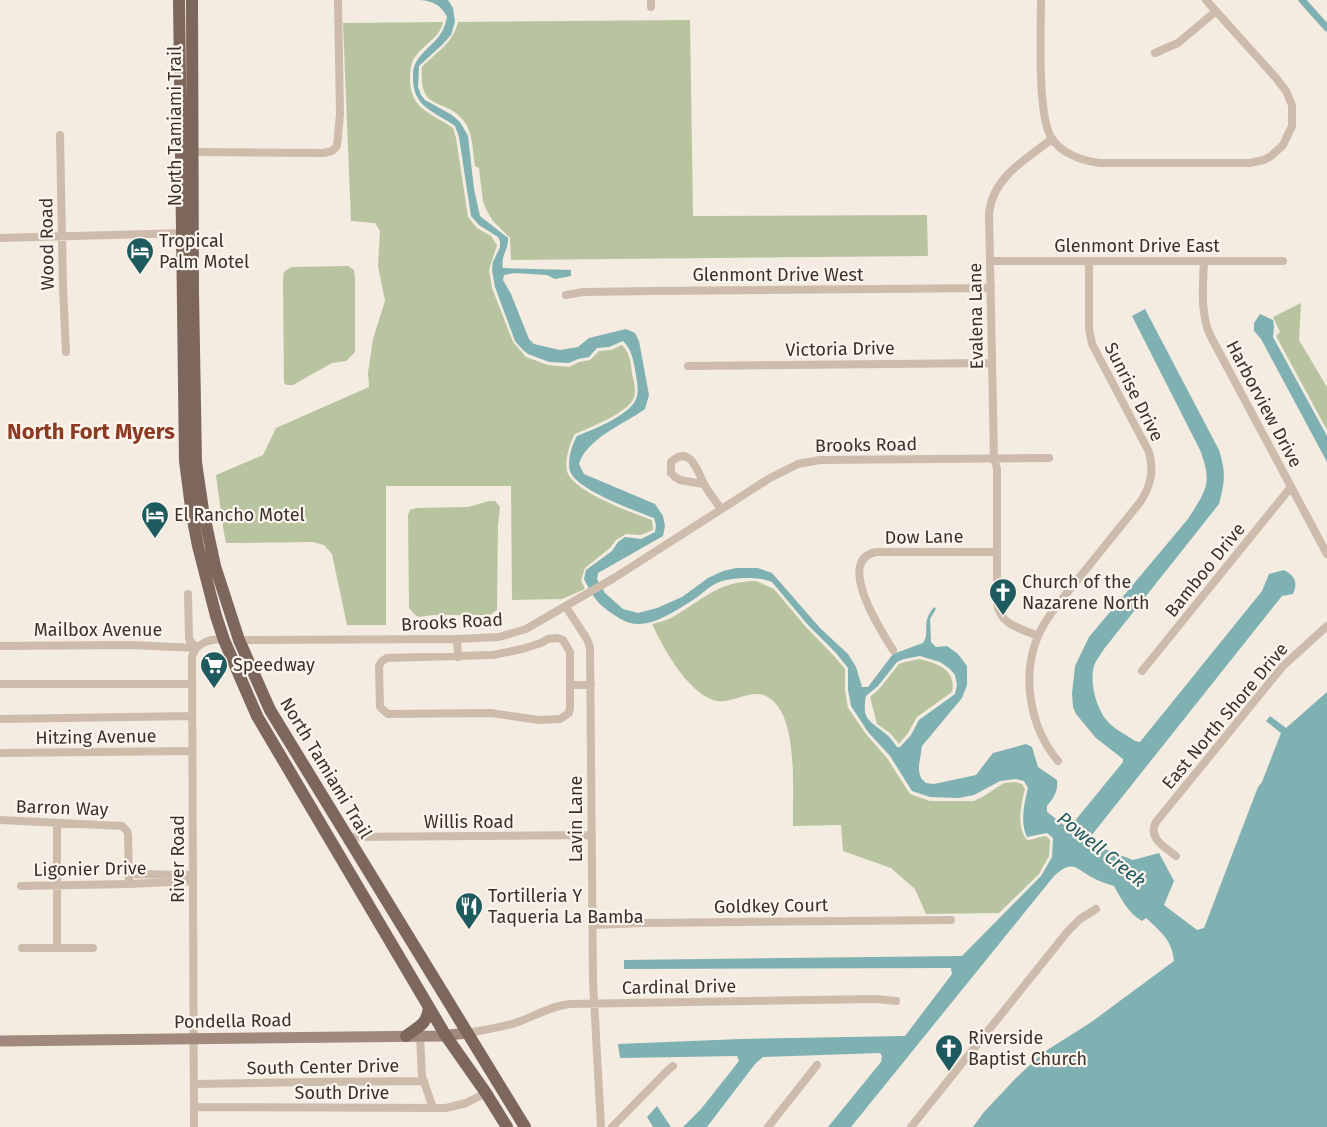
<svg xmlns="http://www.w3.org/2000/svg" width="1327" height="1127" font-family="'Fira Sans',sans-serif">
<rect width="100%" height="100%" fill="#f4ebe1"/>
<path fill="#b8c4a0" d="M690 20 693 216 927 215 928 256 511 260 510 238 493 221 488 213 483 202 479 168 475 166C473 153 473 136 466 124 448 95 418 116 422 67 437 51 452 45 458 22Z
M443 22C441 34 431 40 422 49 412 58 410 66 410 79 410 110 432 113 453 128L456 138 468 217 477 228 491 236 497 245 489 270 492 288 513 342 526 357 548 365 569 367 579 362 590 360 599 351 611 350 622 345C630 353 631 363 632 374 634 381 636 390 634 397 630 412 589 428 575 434 570 443 564 460 567 471 572 491 632 513 652 520L653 530 641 535 626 534 616 540 610 548 585 568 581 580 585 589 562 599 512 600 511 486H386V625H347L332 554 324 545 313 542 226 543 223 527 216 475 263 455 276 428 369 387 368 373 373 339 385 301 378 266 380 231 375 223 351 221 343 23Z
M348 266 354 270 355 277V352L346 361 332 363 293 385H287L284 383 283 280 284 272 291 267Z
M1301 303 1299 340 1327 387V430L1276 336 1280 332 1273 317Z
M489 501H495L500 507 498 525 497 610 490 615H433L419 617 415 615 409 608 408 515 410 510 416 508 468 507Z
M756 581 774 589 806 627 834 656 845 669V690L848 708 866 734 887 758 910 794 930 801H974L984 796 1004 783 1015 782 1022 784 1025 789C1021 804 1016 827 1027 840 1034 840 1040 836 1046 836L1050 840 1049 856 1039 874 999 913 926 914 915 889 891 868 843 851 841 825 793 826C792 794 800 712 766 696 749 688 730 706 713 700 686 690 664 649 652 624 658 622 665 621 671 618 702 601 717 581 756 581Z
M919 659C937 663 957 670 952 692L917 717 908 733 899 744 890 733 877 724 870 697 880 688 899 664 905 662Z"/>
<path fill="#7fb0b2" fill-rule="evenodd" d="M420 0H448L453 8 455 22 451 35 442 45 419 66 418 87 421 95 425 100 452 115 460 122 468 136 474 189 480 216 508 238C509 249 500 257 503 268L571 270V276L555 279 547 275 514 273 504 275 503 280 511 294 529 339 534 344 560 350 578 347 589 338 626 329 635 333 639 341 649 395 645 409C624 424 586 439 579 464L584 474 655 504 663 516 665 526 663 536 598 573 597 579 605 593 623 609 638 613 657 608 682 597 708 578 723 571 736 568H758L772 573 820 628 848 654 856 667 862 687H868L893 654 923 643C931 631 920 624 934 607L936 609 930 619 931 642 936 647 947 646 958 654 967 666V685L962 698 922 746 919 765V771L921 778 926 783 934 784 976 775 993 753 1026 744 1032 747 1038 767 1057 780C1058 792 1054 797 1047 806V812L1064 825 1070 824 1074 822 1123 762V759L1096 738 1076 714 1073 707 1072 693 1075 666 1089 637 1188 519C1206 490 1213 484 1200 450L1132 316 1145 309 1219 450C1226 473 1225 481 1219 504L1104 649C1101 654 1096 660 1094 666 1089 683 1097 711 1109 723 1116 730 1127 735 1135 741L1140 742 1262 591 1269 574 1284 570C1295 576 1298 582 1293 594L1282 596 1091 836 1089 843 1133 860 1159 853 1174 881 1164 905 1197 930 1204 928 1258 787 1262 782 1281 733 1266 721 1270 716 1286 728 1327 692V1127H973L984 1112 1015 1079 1044 1052 1090 1023 1174 961C1172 940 1161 932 1146 918L1142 921C1128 913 1122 900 1114 886 1108 884 1101 882 1095 879 1076 869 1073 858 1054 876L851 1127H828L881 1062 882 1056 880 1053 763 1057 755 1064 707 1127H683L701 1109 739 1061 737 1056 620 1058 618 1044 741 1039 905 1036 952 974 951 968 624 969V960L962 956 1041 876 1052 857 1053 838 1047 833 1027 837C1020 822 1024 804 1028 788L1024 781 1016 779 1000 781 974 795 959 798 930 797 912 791 890 756 868 732 851 706 848 690V668L836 653 808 625 772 582C758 576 728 577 715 584 707 588 701 595 693 600 678 609 656 625 637 624 629 624 622 620 616 616 598 605 593 597 584 579L586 570 612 551 618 542 625 537 641 539 655 532 656 525 654 518C635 511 575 489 570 471 567 461 572 444 577 436 592 430 634 414 637 396 639 388 636 377 635 369 633 358 631 349 623 341L609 347 597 348 589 357 578 359 569 363 549 362 528 354 523 350 515 341 495 287 492 270 493 262 500 247V241L498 237 479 225 471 216 459 137 455 126C434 111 413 108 413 77 413 67 415 62 422 54 435 40 443 37 447 17 441 5 433 1 420 0ZM920 656 940 662 950 669 955 675 957 685 955 694 919 720 911 735 900 747H897C894 743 891 738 887 735 871 721 861 721 866 696L878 686 897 662 904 659Z
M1260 314 1273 320 1274 327 1273 337 1327 436V462L1261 339 1254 331V323Z
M657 1106 671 1127H653L647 1117Z"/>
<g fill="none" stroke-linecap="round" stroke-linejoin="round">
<path stroke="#7fb0b2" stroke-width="7" d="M1302 0 1327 28"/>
<path stroke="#cdbbac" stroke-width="8" d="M651 0V7
M1041 0C1041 31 1037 113 1051 137 1060 153 1082 161 1100 163H1249L1264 160 1271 156 1283 145 1292 126V105L1286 91 1276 78 1206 0
M1155 53 1178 43 1216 11
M60 135 63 288 66 352
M194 152 324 153 332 151 337 146 340 114 338 0
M0 238 186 233
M991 261H1283
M1204 261C1203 286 1200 312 1210 335L1327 554
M566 295 583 292 652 291 991 288
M688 366 991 363
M703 484 680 480 675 477 671 473V462C689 445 697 469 703 482 707 491 715 500 721 509
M188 594 189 639 196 648
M566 607 587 639 590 647 593 981 601 1127
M1038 636C1020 628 1000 625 997 603V469L994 458 989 213C993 177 1026 159 1052 139
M557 638 563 640 570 652V708L569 713 560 719 539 720 491 713 388 714 380 707 379 666 382 661 387 658 493 655 522 649 541 643 548 639Z
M457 639 458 657
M239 640 457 639 499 637 526 629 614 578 770 478 798 464 820 460 1049 458
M0 646 131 645 196 648
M893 650C881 631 835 560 876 552H997
M1142 671 1291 487
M0 684H192
M570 685H591
M0 719 192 716
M0 753 192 751
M1058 761C1030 728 1021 676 1038 636 1042 626 1048 618 1054 609L1141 501C1151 485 1154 471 1149 452L1092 344 1089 329V261
M0 820 122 826 127 831 128 835 129 884
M346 837 592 835
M1176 856C1165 847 1147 838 1156 822L1283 666 1327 626
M129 874 193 875
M21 886 129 884 193 881
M592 925 644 923 951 920
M22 948H93
M57 948V823
M467 1033C484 1030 501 1028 518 1022 536 1016 550 1006 570 1004L876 999 896 1001
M420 1036 422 1076 433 1108
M194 1084 309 1082 424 1081
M194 1107 446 1108 466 1103 486 1093
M194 1127 192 657C196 643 210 638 224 640
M612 1127 667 1071 673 1066
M768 1127 817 1065
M911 1127 1068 931 1080 919 1096 909"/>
<path stroke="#a18a7d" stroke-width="11" d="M0 1041 440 1036 467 1033"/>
<path stroke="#7d675c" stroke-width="12" d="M179 0 185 461 192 515 198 546 216 616 224 640 257 716 446 1036 486 1093 507 1127
M192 0 193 292 196 462 203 510 215 566 239 640 270 710 525 1127
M406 1036C419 1026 427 1025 429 1007"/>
</g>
<defs>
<g id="hotel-pin" transform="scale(1.4375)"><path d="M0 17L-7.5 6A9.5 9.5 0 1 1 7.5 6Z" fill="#1f5a5e" stroke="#fbf5ee"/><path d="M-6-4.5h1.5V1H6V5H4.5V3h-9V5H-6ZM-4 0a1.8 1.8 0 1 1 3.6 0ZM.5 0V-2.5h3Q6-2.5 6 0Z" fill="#fff"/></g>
<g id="church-pin" transform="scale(1.4375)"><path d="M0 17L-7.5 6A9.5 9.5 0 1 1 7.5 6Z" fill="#1f5a5e" stroke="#fbf5ee"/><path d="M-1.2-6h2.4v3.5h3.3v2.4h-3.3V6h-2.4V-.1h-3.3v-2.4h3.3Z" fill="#fff"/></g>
<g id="supermarket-pin" transform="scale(1.4375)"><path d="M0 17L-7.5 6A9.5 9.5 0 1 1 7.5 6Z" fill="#1f5a5e" stroke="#fbf5ee"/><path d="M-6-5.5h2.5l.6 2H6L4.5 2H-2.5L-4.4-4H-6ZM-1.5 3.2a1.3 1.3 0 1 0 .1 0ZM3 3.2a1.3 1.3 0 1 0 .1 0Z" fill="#fff"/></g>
<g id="restaurant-pin" transform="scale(1.4375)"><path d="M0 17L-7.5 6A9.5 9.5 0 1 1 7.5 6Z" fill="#1f5a5e" stroke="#fbf5ee"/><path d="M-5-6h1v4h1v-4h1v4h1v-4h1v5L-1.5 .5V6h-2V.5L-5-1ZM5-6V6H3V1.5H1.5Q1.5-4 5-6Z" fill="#fff"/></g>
</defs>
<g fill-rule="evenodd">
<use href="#hotel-pin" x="140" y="251"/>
<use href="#hotel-pin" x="155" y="515"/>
<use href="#church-pin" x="1003" y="592"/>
<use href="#supermarket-pin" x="214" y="665"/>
<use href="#restaurant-pin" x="469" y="906"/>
<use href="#church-pin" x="949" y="1048"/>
</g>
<g text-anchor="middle" stroke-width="4.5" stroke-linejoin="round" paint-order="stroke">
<g font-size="18" fill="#3b302b" stroke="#fbf5ee">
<text transform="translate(175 126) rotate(-90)" y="6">North Tamiami Trail</text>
<text transform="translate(47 244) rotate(-91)" y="6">Wood Road</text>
<text x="1137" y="252">Glenmont Drive East</text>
<text x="778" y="281">Glenmont Drive West</text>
<text transform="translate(976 316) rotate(-91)" y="6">Evalena Lane</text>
<text transform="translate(840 349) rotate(-1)" y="6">Victoria Drive</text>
<text transform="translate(1134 392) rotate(63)" y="6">Sunrise Drive</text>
<text transform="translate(1264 404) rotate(62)" y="6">Harborview Drive</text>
<text transform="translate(866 445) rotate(-1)" y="6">Brooks Road</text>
<text transform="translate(924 537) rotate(-1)" y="6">Dow Lane</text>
<text transform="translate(1205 570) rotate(-51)" y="6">Bamboo Drive</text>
<text transform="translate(452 622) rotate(-3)" y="6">Brooks Road</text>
<text x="98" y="636">Mailbox Avenue</text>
<text transform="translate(1225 716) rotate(-50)" y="6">East North Shore Drive</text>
<text transform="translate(96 737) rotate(-1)" y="6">Hitzing Avenue</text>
<text transform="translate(326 768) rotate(59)" y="6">North Tamiami Trail</text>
<text transform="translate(62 808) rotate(2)" y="6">Barron Way</text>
<text transform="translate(576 819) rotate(-90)" y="6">Lavin Lane</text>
<text x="469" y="828">Willis Road</text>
<text transform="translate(178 859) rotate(-90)" y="6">River Road</text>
<text transform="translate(90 869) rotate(-1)" y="6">Ligonier Drive</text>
<text transform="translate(771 906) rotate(-1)" y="6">Goldkey Court</text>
<text transform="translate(679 987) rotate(-1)" y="6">Cardinal Drive</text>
<text transform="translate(233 1021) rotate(-1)" y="6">Pondella Road</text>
<text transform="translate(323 1067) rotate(-1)" y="6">South Center Drive</text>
<text x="342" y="1099">South Drive</text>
</g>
<g font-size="18" fill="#3b302b" stroke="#fbf5ee" text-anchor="start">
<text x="159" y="247">Tropical<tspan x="159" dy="21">Palm Motel</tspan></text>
<text x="174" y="521">El Rancho Motel</text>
<text x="1022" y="588">Church of the<tspan x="1022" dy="21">Nazarene North</tspan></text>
<text x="233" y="671">Speedway</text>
<text x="488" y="902">Tortilleria Y<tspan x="488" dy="21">Taqueria La Bamba</tspan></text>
<text x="968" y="1044">Riverside<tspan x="968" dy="21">Baptist Church</tspan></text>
</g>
<g font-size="19" font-style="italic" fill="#1f5a5e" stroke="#fbf5ee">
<text transform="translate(1102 849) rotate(39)" y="7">Powell Creek</text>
</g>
<g font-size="22" font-weight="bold" fill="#8c3b22" stroke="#fbf5ee">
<text x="91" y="439">North Fort Myers</text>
</g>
</g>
</svg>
